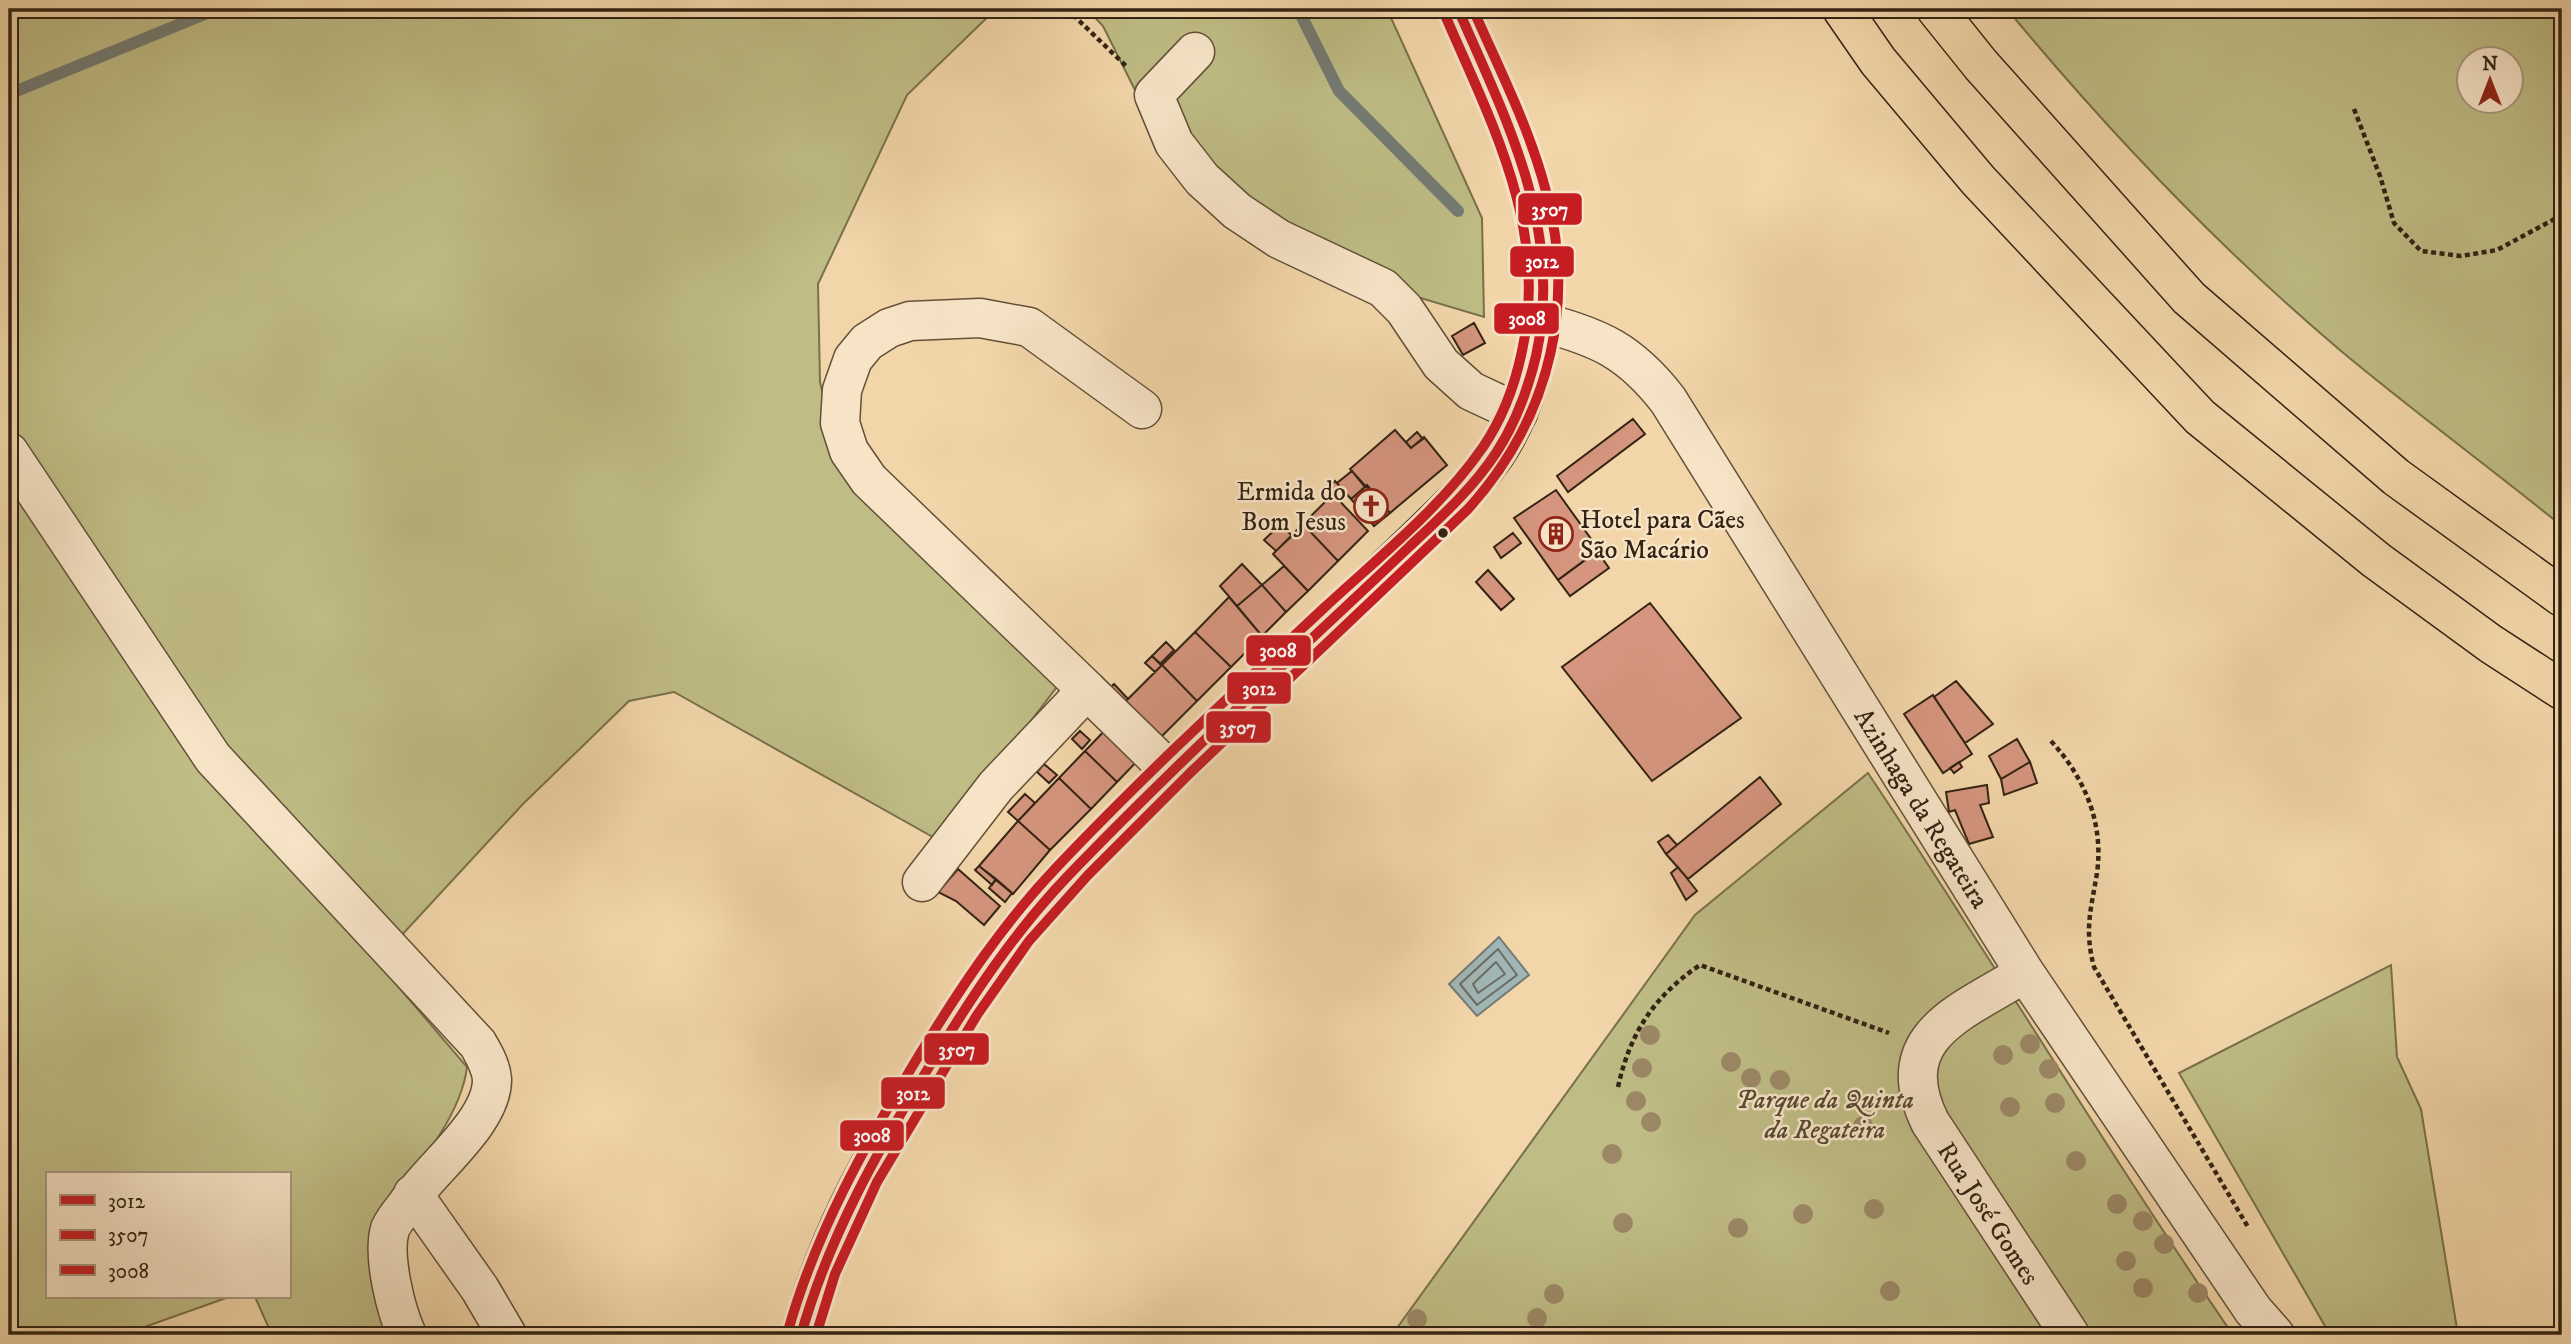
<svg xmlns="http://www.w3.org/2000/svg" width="2571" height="1344" font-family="'IM FELL DW Pica',serif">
<rect width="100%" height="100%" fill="#f2d6a9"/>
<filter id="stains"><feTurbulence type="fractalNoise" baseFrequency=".00286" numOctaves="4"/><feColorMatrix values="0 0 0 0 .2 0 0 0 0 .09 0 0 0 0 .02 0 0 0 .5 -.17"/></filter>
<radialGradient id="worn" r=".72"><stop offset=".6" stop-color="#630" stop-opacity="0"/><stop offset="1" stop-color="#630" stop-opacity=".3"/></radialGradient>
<path fill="#bfbc85" stroke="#79704c" stroke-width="2" fill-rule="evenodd" d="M9 9H996L907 95 818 284 820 382 840 461 1059 684 940 841 674 692 629 701 523 804 400 937 229 758 9 436Z
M1087 9H1387L1482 218 1484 317 1357 279 1166 152 1103 26Z
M2007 9H2562V526C2489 467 2413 411 2341 351 2219 248 2108 131 2007 9ZM2470 60H2512V102H2470Z
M9 474 337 915 467 1067C461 1119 410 1176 378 1218L400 1335H272L255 1297H289V1174H47V1297H229L122 1335H9Z
M1868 773C1992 959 2107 1151 2233 1335H1392L1695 915Z
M2391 965 2397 1057 2421 1109 2458 1335H2335L2325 1326 2179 1073Z"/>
<path fill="#a0b6b4" stroke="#747b74" stroke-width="2" d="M1499 937 1529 975 1477 1016 1449 984Z"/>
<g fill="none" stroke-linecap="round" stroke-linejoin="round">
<path stroke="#6a6c64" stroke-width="2" d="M1498 949 1517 975 1477 1005 1460 984Z
M1496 962 1505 974 1478 993 1473 984Z"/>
<path stroke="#747b74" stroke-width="12" d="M1298 9 1339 91 1458 211
M9 94 217 9"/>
</g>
<path fill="#d5957e" stroke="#332313" stroke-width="2" d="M1474 323 1485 343 1463 355 1452 336Z
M1633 419 1645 434 1568 492 1557 476Z
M1395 430 1411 448 1424 437 1447 465 1390 513 1350 469Z
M1417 432 1423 439 1411 448 1406 442Z
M1352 471 1365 487 1351 499 1337 483Z
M1335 481 1342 489 1335 495 1328 488Z
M1367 485 1390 513 1374 526 1351 499Z
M1556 490 1599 550 1558 580 1514 518Z
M1333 494 1368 531 1338 561 1303 524Z
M1281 524 1292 536 1276 551 1264 540Z
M1303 524 1338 561 1308 591 1273 554Z
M1513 533 1521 543 1501 558 1494 547Z
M1597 551 1609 568 1570 596 1558 580Z
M1242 564 1262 585 1237 606 1220 586Z
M1284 566 1308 591 1286 612 1262 585Z
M1488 570 1514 599 1501 610 1476 582Z
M1262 585 1286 612 1262 636 1237 606Z
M1229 597 1262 636 1231 667 1195 632Z
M1650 603 1741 718 1652 781 1562 667Z
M1195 632 1231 667 1197 701 1162 665Z
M1166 642 1174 650 1160 664 1152 656Z
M1152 656 1162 665 1155 672 1145 663Z
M1162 665 1197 701 1157 741 1121 706Z
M1956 681 1993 724 1965 743 1934 697Z
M1114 684 1128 699 1121 706 1107 691Z
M1933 695 1972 754 1943 773 1904 714Z
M1111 724 1143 755 1117 782 1085 751Z
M1080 731 1090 740 1082 749 1072 739Z
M2017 739 2030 762 2001 779 1989 756Z
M1085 751 1117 782 1091 809 1059 778Z
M1959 762 1962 767 1954 773 1950 768Z
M2030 762 2037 783 2004 795 2001 779Z
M1044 764 1057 775 1049 783 1037 772Z
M1760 777 1781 804 1688 879 1666 854Z
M1059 778 1091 809 1050 850 1018 821Z
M1987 785 1989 803 1980 805 1993 837 1969 844 1955 810 1949 812 1946 792Z
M1025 794 1035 803 1018 821 1008 812Z
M1018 821 1050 850 1013 894 979 866Z
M1668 835 1677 845 1666 854 1658 842Z
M979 866 996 879 992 885 975 870Z
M1678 867 1697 891 1686 900 1671 873Z
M958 869 1000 906 984 925 956 901 938 892Z
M996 879 1012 893 1005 902 989 888Z"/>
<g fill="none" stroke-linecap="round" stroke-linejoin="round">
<g stroke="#635038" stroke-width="41">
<path id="minor" d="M1195 52 1154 95 1174 143 1202 179 1237 211 1279 239 1383 288 1404 309 1441 364 1471 391 1518 413
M1541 322C1599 337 1630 351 1668 400L2025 973 2253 1310 2275 1335
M9 452 213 758 478 1044C484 1055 491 1066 492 1079 493 1123 428 1170 405 1207 400 1213 393 1222 390 1229 382 1256 396 1311 407 1335
M1087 690 869 480 849 451 840 423 842 390 853 359 867 342 889 328 910 321 980 318 1029 327 1142 409
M922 882 996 786 1087 690 1171 772
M2025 973C1963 1012 1888 1035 1930 1122L2070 1335
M413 1194 480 1289 507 1335"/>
</g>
<g stroke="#332313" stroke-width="41">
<path id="major" d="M801 1335C824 1246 868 1163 917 1086 949 1034 980 980 1018 932 1056 885 1099 844 1141 802 1244 698 1355 602 1458 499 1475 480 1492 462 1504 440 1542 372 1554 283 1536 207 1520 139 1485 73 1458 9"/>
</g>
<g stroke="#332313" stroke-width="41">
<path id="highway" d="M1842 9 1878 61 1978 180 2200 417 2376 560 2491 644 2562 690
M1936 9 1981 65 2189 298 2396 477 2562 597"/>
</g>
<path stroke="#332313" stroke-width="4.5" stroke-dasharray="5 3.5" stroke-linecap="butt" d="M1067 9 1126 66
M2354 109 2380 176 2394 223 2421 251 2461 256 2497 250 2562 215
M2051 741C2084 777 2104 822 2097 873 2091 910 2084 929 2094 967L2248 1227
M1618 1087C1630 1033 1654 996 1700 965L1889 1033"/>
<use href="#minor" stroke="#f7e4c7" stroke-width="38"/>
<use href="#major" stroke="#f2d6a9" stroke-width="38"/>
<use href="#highway" stroke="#f2d6a9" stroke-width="38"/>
<g stroke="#f7e4c7" stroke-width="16">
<path id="bus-1" d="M801 1335C829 1237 876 1153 929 1067 970 999 1012 935 1066 878 1135 806 1207 737 1279 669 1323 628 1366 588 1409 547 1440 518 1473 488 1496 453 1515 424 1528 389 1536 356 1564 230 1507 121 1458 9"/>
</g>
<g stroke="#f7e4c7" stroke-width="16">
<path id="bus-2" d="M816 1335 835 1274 877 1182 977 1015 1029 941 1088 875 1190 773 1468 509C1552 416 1579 298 1542 177 1525 119 1497 64 1473 9"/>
</g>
<g stroke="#f7e4c7" stroke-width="16">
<path id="bus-3" d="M788 1331C816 1232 865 1145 918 1057 959 990 1001 926 1055 869 1141 778 1233 693 1325 607 1379 557 1441 508 1483 447 1502 419 1515 385 1522 351 1549 229 1492 124 1445 15"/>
</g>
<use href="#bus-1" stroke="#c61d23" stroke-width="10"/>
<use href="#bus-2" stroke="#c61d23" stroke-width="10"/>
<use href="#bus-3" stroke="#c61d23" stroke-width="10"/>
</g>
<g fill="#9c8866">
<circle cx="1650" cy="1035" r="10"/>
<circle cx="2030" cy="1044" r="10"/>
<circle cx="2003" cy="1055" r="10"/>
<circle cx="1731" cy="1062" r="10"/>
<circle cx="1642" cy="1068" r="10"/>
<circle cx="2049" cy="1069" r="10"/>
<circle cx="1751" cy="1078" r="10"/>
<circle cx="1780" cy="1080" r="10"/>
<circle cx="1636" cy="1101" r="10"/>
<circle cx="2055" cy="1103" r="10"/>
<circle cx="2010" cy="1107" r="10"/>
<circle cx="1651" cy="1122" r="10"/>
<circle cx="1863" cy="1126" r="10"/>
<circle cx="1612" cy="1154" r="10"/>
<circle cx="2076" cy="1161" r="10"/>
<circle cx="2117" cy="1204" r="10"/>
<circle cx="1874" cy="1209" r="10"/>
<circle cx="1803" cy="1214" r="10"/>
<circle cx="2143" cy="1221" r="10"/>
<circle cx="1623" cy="1223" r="10"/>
<circle cx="1738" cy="1228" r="10"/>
<circle cx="2164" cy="1244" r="10"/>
<circle cx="2126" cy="1261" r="10"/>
<circle cx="2143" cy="1288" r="10"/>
<circle cx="1890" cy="1291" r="10"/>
<circle cx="2198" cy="1293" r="10"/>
<circle cx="1554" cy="1294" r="10"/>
<circle cx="1537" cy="1318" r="10"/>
<circle cx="1417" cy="1319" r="10"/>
</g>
<defs>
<g id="church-ring" transform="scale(1.75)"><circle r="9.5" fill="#f7e4c7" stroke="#8f2418" stroke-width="1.5"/><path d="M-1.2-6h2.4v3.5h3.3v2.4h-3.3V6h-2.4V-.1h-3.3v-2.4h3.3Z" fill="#8f2418"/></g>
<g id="building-ring" transform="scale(1.75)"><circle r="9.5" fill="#f7e4c7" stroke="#8f2418" stroke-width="1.5"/><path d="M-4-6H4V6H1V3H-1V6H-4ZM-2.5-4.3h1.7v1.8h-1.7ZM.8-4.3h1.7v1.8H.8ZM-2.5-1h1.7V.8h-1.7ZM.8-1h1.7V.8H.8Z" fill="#8f2418"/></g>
</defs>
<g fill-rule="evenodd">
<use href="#church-ring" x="1371" y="506"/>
<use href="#building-ring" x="1556" y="534"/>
</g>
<circle fill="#332313" stroke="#f7e4c7" stroke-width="2.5" cx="1443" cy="533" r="6"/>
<g text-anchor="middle" stroke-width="5" stroke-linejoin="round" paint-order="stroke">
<g font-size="26" fill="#332313" stroke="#f7e4c7" text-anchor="end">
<text x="1346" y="500">Ermida do<tspan x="1346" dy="30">Bom Jesus</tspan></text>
<text x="1580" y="528" text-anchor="start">Hotel para Cães<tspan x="1580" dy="30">São Macário</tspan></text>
</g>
<g font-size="26" fill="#332313" stroke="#f7e4c7">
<text transform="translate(1922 808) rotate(58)" y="9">Azinhaga da Regateira</text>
<text transform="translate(1989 1213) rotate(57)" y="9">Rua José Gomes</text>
</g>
<g font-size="26" font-style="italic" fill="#564930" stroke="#f7e4c7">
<text x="1825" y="1108">Parque da Quinta<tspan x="1825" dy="30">da Regateira</tspan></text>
</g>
</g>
<g stroke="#f7e4c7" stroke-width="2.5">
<rect x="1517" y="192" width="66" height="34" rx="7" fill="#c61d23"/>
<rect x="1509" y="245" width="66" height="33" rx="7" fill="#c61d23"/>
<rect x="1493" y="302" width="67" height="33" rx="7" fill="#c61d23"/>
<rect x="1245" y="634" width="67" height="33" rx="7" fill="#c61d23"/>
<rect x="1226" y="671" width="66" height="34" rx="7" fill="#c61d23"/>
<rect x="1205" y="710" width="67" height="34" rx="7" fill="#c61d23"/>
<rect x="923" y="1032" width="67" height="34" rx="7" fill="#c61d23"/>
<rect x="880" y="1076" width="66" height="34" rx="7" fill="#c61d23"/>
<rect x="839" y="1119" width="66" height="33" rx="7" fill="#c61d23"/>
</g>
<g font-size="19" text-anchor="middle" font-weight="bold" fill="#fff">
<text x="1550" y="216">3507</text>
<text x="1542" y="268">3012</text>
<text x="1527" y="325">3008</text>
<text x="1278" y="657">3008</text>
<text x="1259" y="695">3012</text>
<text x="1238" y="734">3507</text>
<text x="957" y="1056">3507</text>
<text x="913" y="1100">3012</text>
<text x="872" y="1142">3008</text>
</g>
<rect width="2571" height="1344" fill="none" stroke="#f2d6a9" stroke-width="35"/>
<rect x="10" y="10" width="2550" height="1323" fill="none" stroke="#332313" stroke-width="3.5"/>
<rect x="18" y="18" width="2536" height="1309" fill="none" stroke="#332313" stroke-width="2"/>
<rect x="46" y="1172" width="245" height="126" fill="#f7e4c7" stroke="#a9977f" stroke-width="2"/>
<rect x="60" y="1195" width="35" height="10" fill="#c61d23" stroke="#a9977f" stroke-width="2"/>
<text x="108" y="1208" font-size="21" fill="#332313">3012</text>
<rect x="60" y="1230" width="35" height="10" fill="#c61d23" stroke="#a9977f" stroke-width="2"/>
<text x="108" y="1242" font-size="21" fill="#332313">3507</text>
<rect x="60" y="1265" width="35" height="10" fill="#c61d23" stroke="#a9977f" stroke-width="2"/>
<text x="108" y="1278" font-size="21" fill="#332313">3008</text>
<g transform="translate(2490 80)"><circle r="33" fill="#f7e4c7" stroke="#a9977f" stroke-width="2"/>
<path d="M0-5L12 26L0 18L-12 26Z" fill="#8f2418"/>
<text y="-10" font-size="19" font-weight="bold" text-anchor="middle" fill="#332313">N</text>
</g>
<rect width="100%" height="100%" filter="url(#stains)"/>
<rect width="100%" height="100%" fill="url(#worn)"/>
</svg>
